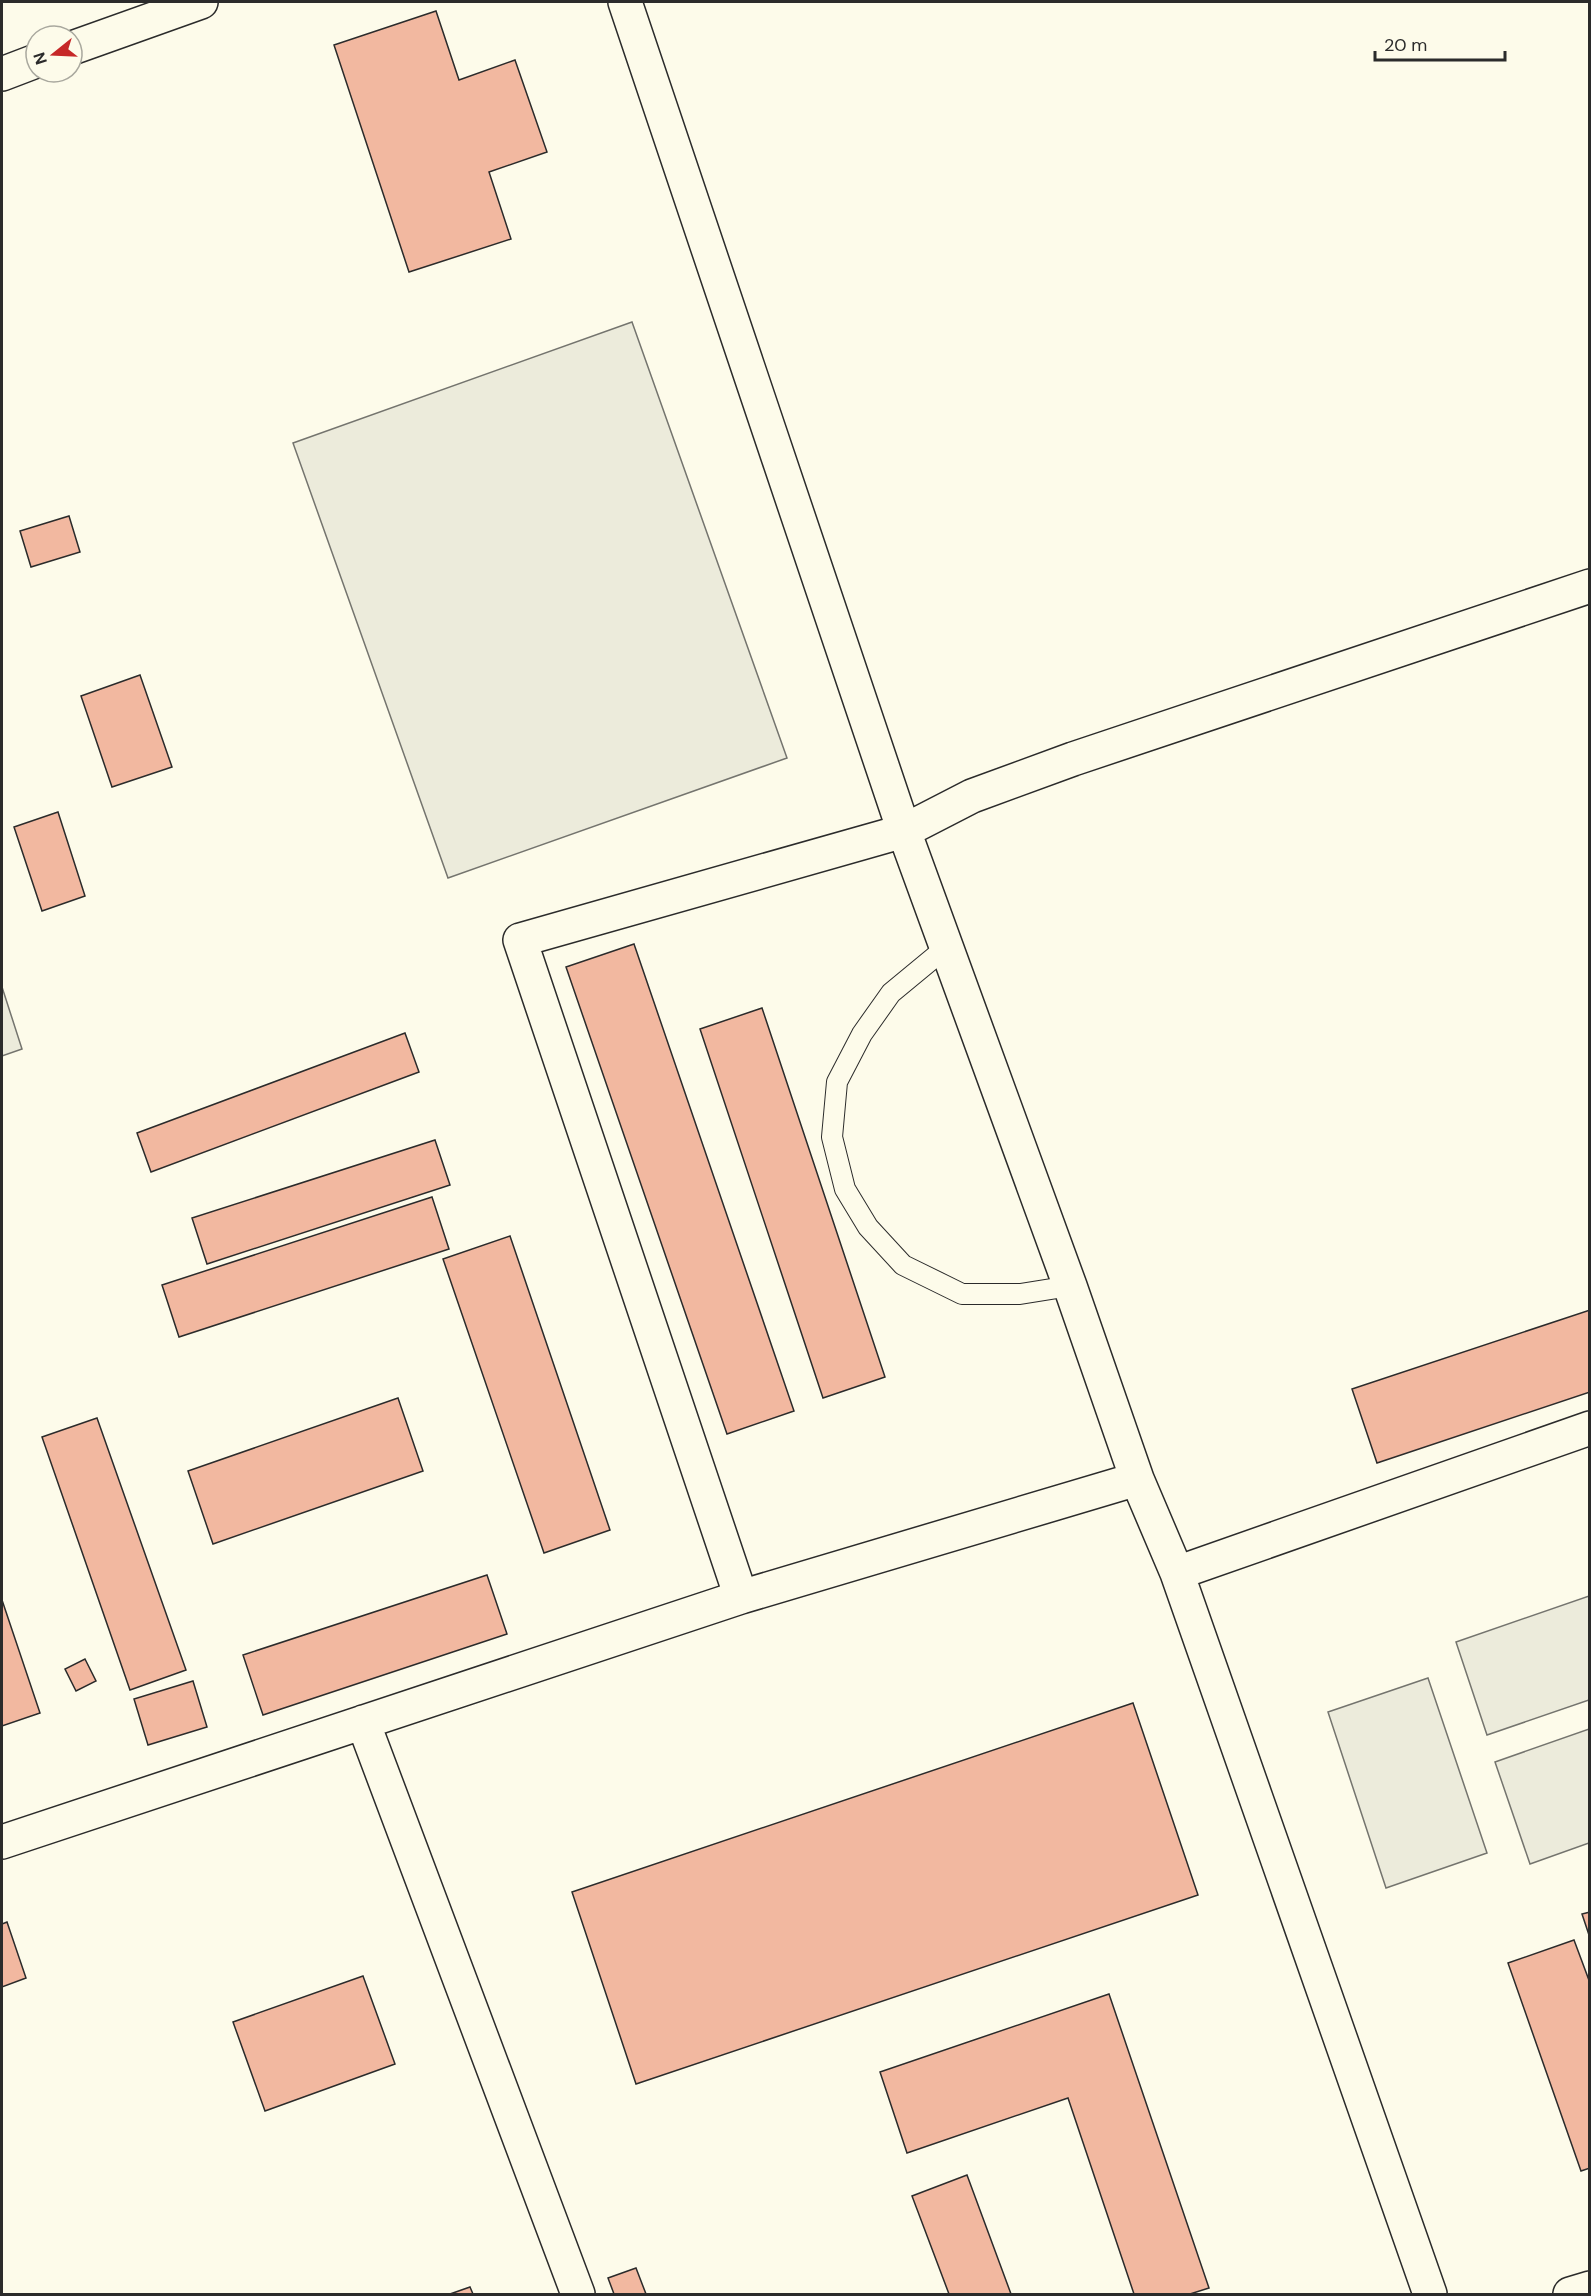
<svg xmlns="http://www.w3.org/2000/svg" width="1591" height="2296" font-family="'DM Sans',sans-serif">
<rect width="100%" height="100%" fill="#fdfbea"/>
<path fill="#ecebdb" stroke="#74746e" stroke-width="1.5" d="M632 322 787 758 448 878 293 443Z
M2 987 22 1049 2 1056Z
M1589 1596V1700L1487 1735 1456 1642Z
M1428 1678 1487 1853 1386 1888 1328 1712Z
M1589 1729V1843L1530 1864 1495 1762Z"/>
<path fill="#f2b8a0" stroke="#2b2b2b" stroke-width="1.5" d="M436 11 459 80 515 60 547 152 489 172 511 239 409 272 334 45Z
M69 516 80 552 31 567 20 531Z
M140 675 172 767 112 787 81 696Z
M58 812 85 896 42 911 14 827Z
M634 944 794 1411 727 1434 566 967Z
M762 1008 885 1377 823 1398 700 1029Z
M405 1033 419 1072 151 1172 137 1133Z
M435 1140 450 1185 207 1264 192 1218Z
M432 1197 449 1249 179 1337 162 1285Z
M510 1236 610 1530 544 1553 443 1259Z
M1590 1310V1392L1377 1463 1352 1389Z
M398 1398 423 1471 213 1544 188 1471Z
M97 1418 186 1670 130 1690 42 1437Z
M487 1575 507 1634 263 1715 243 1655Z
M2 1600 40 1713 2 1726Z
M85 1659 96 1681 76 1691 65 1669Z
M193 1681 207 1727 148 1745 134 1699Z
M1133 1703 1198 1895 636 2084 572 1892Z
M1590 1912V1938L1582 1914Z
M7 1922 26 1978 2 1987V1924Z
M1574 1940 1590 1983V2168L1581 2171 1508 1963Z
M363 1976 395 2064 265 2111 233 2022Z
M1109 1994 1209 2288 1190 2294H1134L1068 2098 907 2153 880 2072Z
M967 2175 1011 2294H949L912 2196Z
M636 2268 646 2294H614L608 2278Z
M470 2287 473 2294H450Z"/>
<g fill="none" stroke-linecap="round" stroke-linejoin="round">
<g stroke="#2b2b2b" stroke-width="22">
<path id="service" d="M950 953 937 955 891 993 862 1034 837 1082 832 1137 845 1189 868 1227 903 1265 962 1294H1020L1070 1286"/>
</g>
<g stroke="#2b2b2b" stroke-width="36">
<path id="minor" d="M72 48 201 2
M2 74 36 61
M1137 1479 1177 1573 1430 2294
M1177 1573 1590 1428
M741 1597 520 940 904 831 972 796 1073 759 1590 586
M363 1722 578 2294
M2 1842 741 1597 1137 1479 1070 1286 904 831 625 2
M1570 2294 1590 2288"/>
</g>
<use href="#service" stroke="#fdfbea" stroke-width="20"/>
<use href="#minor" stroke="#fdfbea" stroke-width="33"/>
</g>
<rect width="1591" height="2296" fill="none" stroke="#2b2b2b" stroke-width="6"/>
<g transform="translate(54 54) rotate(252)"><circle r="28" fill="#fdfbea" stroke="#a9a89e" stroke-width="1.5"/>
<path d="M0-4.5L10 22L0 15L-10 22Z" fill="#c62828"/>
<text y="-9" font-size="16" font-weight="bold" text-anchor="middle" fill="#2b2b2b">N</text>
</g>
<path d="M1375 51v9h130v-9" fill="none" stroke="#2b2b2b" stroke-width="3"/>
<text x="1384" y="51" font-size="18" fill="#2b2b2b" stroke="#fdfbea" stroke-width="4.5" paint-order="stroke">20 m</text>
</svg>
